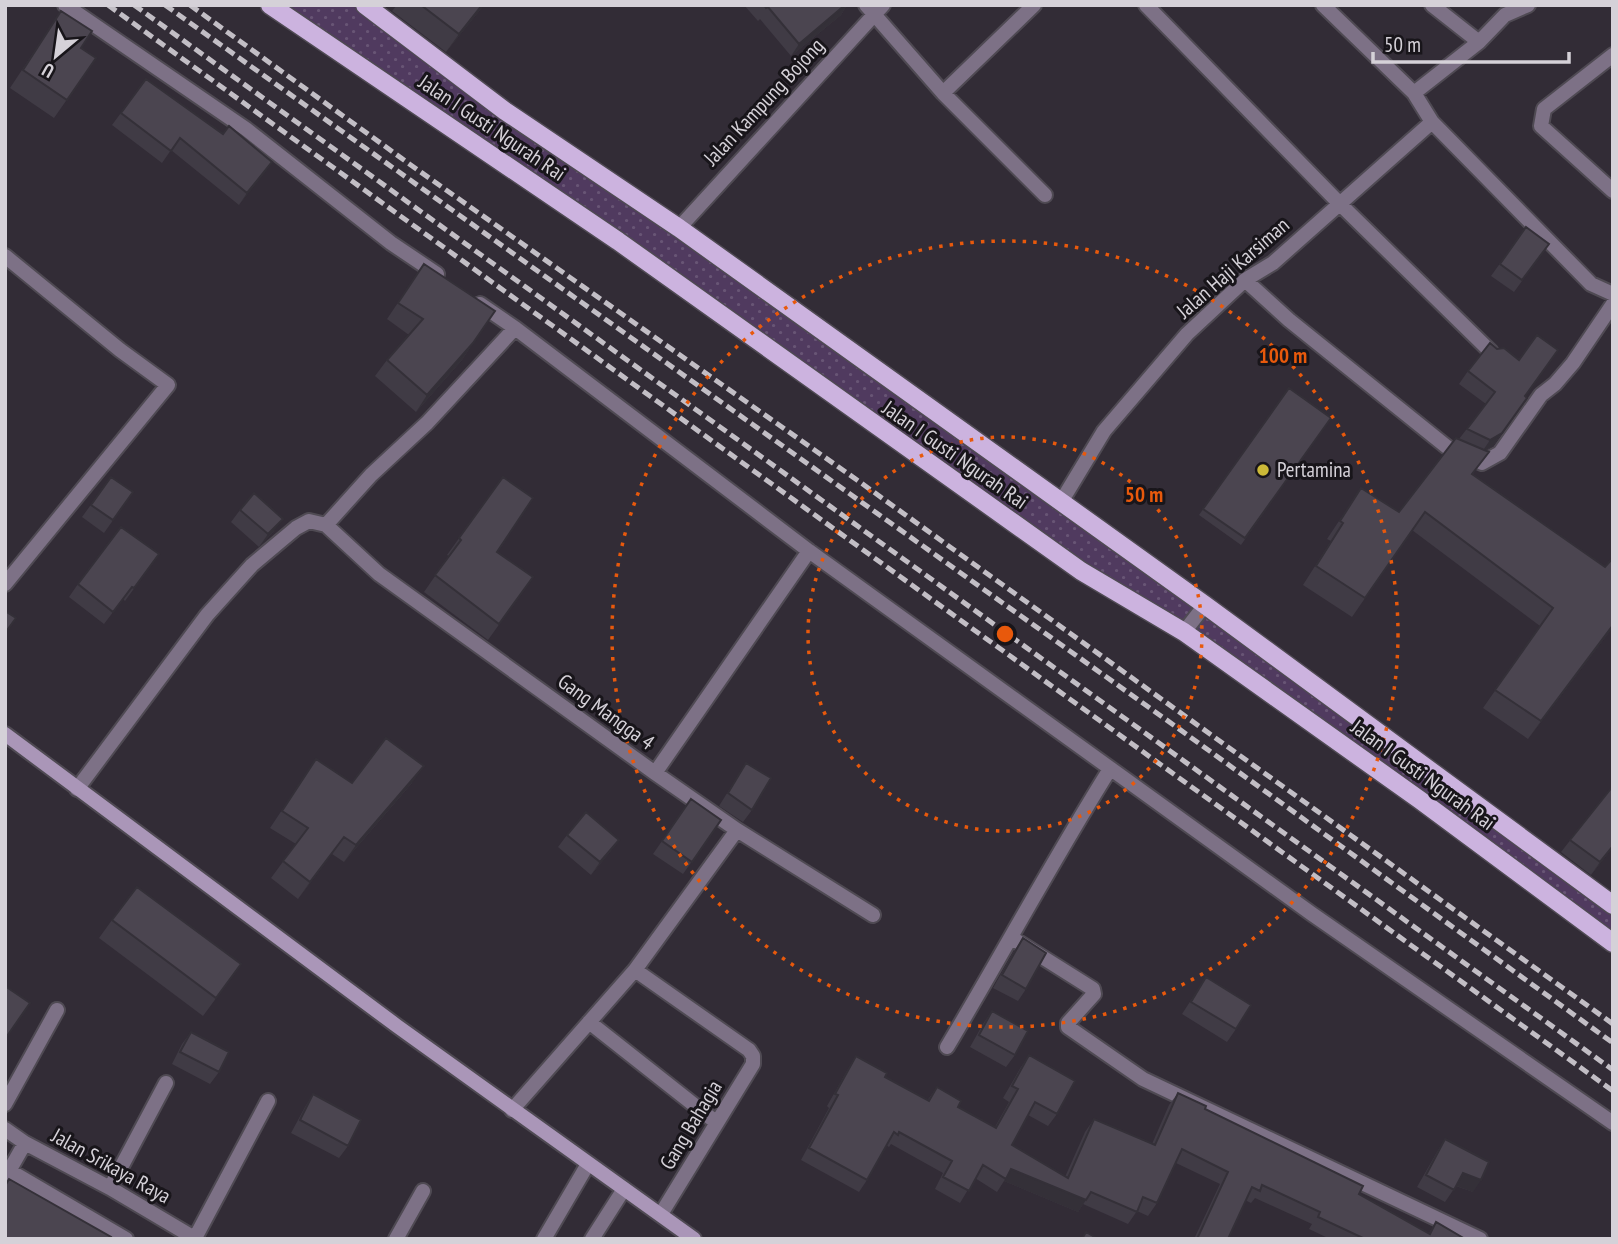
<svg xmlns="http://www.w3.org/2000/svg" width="1618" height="1244" font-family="'PT Sans Narrow',sans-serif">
<defs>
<pattern id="grass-dots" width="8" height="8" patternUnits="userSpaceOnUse" patternTransform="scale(1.75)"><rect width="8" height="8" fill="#503a5f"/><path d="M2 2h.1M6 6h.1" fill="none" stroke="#685575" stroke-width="1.8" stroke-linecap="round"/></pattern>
</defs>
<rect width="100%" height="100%" fill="#322c36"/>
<path fill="url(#grass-dots)" d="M270 5H365L1613 905V943L1420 800Z"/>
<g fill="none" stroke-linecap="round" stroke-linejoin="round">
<g stroke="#4f4a53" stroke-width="18">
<path id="lane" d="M1184 632 1205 605"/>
</g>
<g stroke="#4f4a53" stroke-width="18">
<path id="street" d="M65 5 246 129 391 243 437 274
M866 5 943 93 1045 195
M1146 5 1339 203 1491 352
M1323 5 1414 93 1432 122 1591 284 1613 294
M1432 5 1479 42
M1613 55 1544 109 1541 126 1613 191
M943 93 1034 5
M1414 93 1479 42 1505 15 1528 5
M679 228 883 5
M5 256 120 350 168 385 5 584
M1245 280 1289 320 1447 447 1482 463 1500 453 1541 395 1555 384 1573 363 1613 304
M480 304 515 328 809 551 1312 914 1613 1123
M1061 502 1104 431 1187 334 1245 280 1273 263 1432 122
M326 525 371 475 427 423 515 328
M655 773 809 551
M77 789 207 615 252 565 296 528 309 521 326 525 379 574 655 773 737 830 873 915
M1012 938 1093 989 1094 994 1068 1023V1027L1143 1079 1480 1239
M635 970 749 1050 753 1056V1064L661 1214
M589 1022 717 1123
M947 1047C1002 955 1053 860 1110 769
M5 1104 57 1010
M512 1110 635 970 737 830
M5 1129 25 1143 110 1188 196 1239
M5 1168 126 1239
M5 1178 25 1143
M110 1188 166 1083
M195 1238 268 1101
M396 1239 423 1191
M544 1239 588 1164
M592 1239 624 1189"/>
</g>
<g stroke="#4f4a53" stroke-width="18">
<path id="secondary" d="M5 734 397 1026 694 1239"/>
</g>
<g stroke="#4f4a53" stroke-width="21">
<path id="primary" d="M270 5 618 241 1081 571 1184 632 1420 800 1613 943
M365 5 505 111 679 228 1205 605 1613 905"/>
</g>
<use href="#lane" stroke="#7d7186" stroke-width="14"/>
<use href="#street" stroke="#7d7186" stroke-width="14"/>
<use href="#secondary" stroke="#aa96b8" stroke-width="14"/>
<use href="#primary" stroke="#ccb3df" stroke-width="18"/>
<path stroke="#c2bec5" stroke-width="5" stroke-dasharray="10 5" stroke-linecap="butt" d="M108 5 1613 1091
M134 5 1613 1070
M165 5 1175 726 1613 1043
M190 5 415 168 857 480 1613 1024"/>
</g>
<path fill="#403b45" d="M397 5H484L446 52 392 11Z
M744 5H847L841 15 791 56 760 19 758 21Z
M61 11 81 48 96 58 54 118 10 88Z
M146 79 223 134 272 162 239 205 171 150 162 163 112 125Z
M1526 227 1549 244 1514 292 1491 276Z
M424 264 473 343 462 360 416 412 375 376 387 360 409 335 387 319Z
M1468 371 1527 398 1493 446 1485 451 1473 474 1613 627 1528 739 1483 708 1540 626 1412 530 1352 617 1303 585 1331 541 1327 539 1361 488 1399 512 1459 439 1486 404 1459 384Z
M1289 388 1331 418 1241 545 1199 515Z
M111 477 133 492 104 533 82 517Z
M503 477 497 552 533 577 488 640 424 592 449 556 447 555Z
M240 510 274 531 259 547 231 522Z
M159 554 125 601 123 599 104 624 69 597 78 584Z
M316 759 352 783H412L344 862 332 854 298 899 271 878 296 844 270 828Z
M746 763 752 810 743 822 719 806Z
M1613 786V847L1591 875 1561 852Z
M691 799 721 820 683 874 653 854Z
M567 835 619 840 610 852 591 875 558 847Z
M112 920 228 982 203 1016 99 938Z
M1023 938 1026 989 1018 1001 993 988 1014 951Z
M1206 977 1236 1029 1227 1042 1182 1014Z
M992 1011 1015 1055 1006 1067 970 1047 983 1024Z
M191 1032 219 1072 210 1084 172 1064 182 1044Z
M1029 1055 1057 1114 1048 1126 1028 1115 1012 1145 1065 1177 1085 1132 1094 1119 1152 1144 1169 1105 1178 1093 1205 1109 1429 1233 1436 1222 1465 1239H1330L1309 1229 1312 1224 1255 1198 1251 1203 1245 1200 1228 1239H1194L1220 1184 1176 1163 1157 1203 1148 1216 1137 1211 1128 1224 1083 1204 1078 1212 1004 1181 997 1192 975 1178 960 1203 935 1189 943 1173 891 1144 889 1147 886 1145 867 1180 859 1192 801 1160 829 1108 827 1106 848 1069 856 1056 885 1077 927 1101 937 1087 958 1107 995 1127 1009 1102 1003 1098 1021 1067Z
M313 1094 348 1146 339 1158 291 1133 305 1107Z
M1445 1139 1473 1192 1456 1186 1445 1202 1417 1187 1437 1152Z"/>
<path fill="#343038" d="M482 5H484L446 52 459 34Z
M845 5H847L841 15 791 56 799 44Z
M272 162 264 174 239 205 247 193Z
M473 343 462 360 416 412 427 395Z
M1502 433 1493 446 1482 452 1490 440Z
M283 519 274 531 259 547 268 534Z
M1613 625V627L1528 739 1541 721Z
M424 766 412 783 344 862 356 845Z
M344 837 332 854 298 899 310 882Z
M619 840 610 852 591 875 600 862Z
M1613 846V847L1591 875 1600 862Z
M1011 1169 1086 1200 1078 1212 1004 1181Z
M1463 1173 1481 1180 1473 1192 1454 1185Z"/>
<path fill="#4b4550" stroke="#343038" stroke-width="2" d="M421 5H482L459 34Z
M764 5H845L799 44 768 7 766 8Z
M61 11 92 31 81 48 96 58 67 100 23 70Z
M146 79 223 134 229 126 272 162 247 193 180 138 171 151 121 113Z
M1526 227 1549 244 1522 280 1500 264Z
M424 264 495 311 473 343 427 395 387 360 423 319 398 303Z
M1537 335 1558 350 1525 396 1527 398 1502 433 1490 440 1467 429 1495 392 1468 371 1490 343 1497 349 1504 348 1519 360Z
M1289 388 1331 418 1245 538 1203 509Z
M1456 438 1489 452 1472 474 1605 567 1613 558V625L1541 721 1495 690 1553 608 1425 512 1365 598 1316 566 1343 523 1340 521 1361 488 1399 512Z
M111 477 133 492 113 520 91 505Z
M503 477 533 498 497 552 533 577 499 624 435 575 461 540 459 538Z
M254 493 283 519 268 534 240 510Z
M121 527 159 554 134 588 132 587 113 612 78 584Z
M5 611 16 618 5 633Z
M386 738 424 766 356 845 344 837 310 882 283 861 308 828 282 811 316 759 352 783Z
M746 763 771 778 752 810 728 793Z
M1613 786V846L1600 862 1570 840Z
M691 799 721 820 692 862 662 841Z
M586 812 619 840 600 862 567 835Z
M137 887 241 964 216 998 112 920Z
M1023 938 1046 953 1026 989 1002 975Z
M1206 977 1251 1005 1236 1029 1191 1002Z
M5 986 30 1003 5 1039Z
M992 1011 1028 1031 1015 1055 979 1035Z
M191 1032 229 1052 219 1072 180 1052Z
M1029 1055 1075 1081 1057 1114 1035 1102 1012 1145 1068 1178 1094 1119 1155 1145 1178 1093 1206 1106 1205 1109 1363 1186 1359 1194 1430 1234 1436 1222 1465 1239H1365L1318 1217 1320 1212 1262 1185 1260 1191 1252 1187 1228 1239H1197L1228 1172 1182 1149 1157 1203 1143 1197 1137 1212 1091 1192 1086 1200 1011 1169 1006 1179 983 1165 969 1191 943 1177 952 1161 899 1132 898 1135 894 1132 867 1180 809 1148 838 1095 835 1094 856 1056 887 1073 885 1077 929 1101 937 1087 961 1101 958 1107 996 1128 1018 1089 1012 1086Z
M313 1094 361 1120 348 1146 300 1120Z
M1445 1139 1489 1162 1481 1180 1463 1173 1454 1190 1426 1175Z
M9 1179 111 1237 110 1239H5V1186Z
M1086 1232 1098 1239H1082Z"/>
<g fill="none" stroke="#e8590c" stroke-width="3.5" stroke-dasharray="3.5 7">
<circle cx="1005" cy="634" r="197"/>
<circle cx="1005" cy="634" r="393"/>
</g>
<circle fill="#ccb938" stroke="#18151a" stroke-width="2.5" cx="1263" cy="470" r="7"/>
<g text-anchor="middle" stroke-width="6" stroke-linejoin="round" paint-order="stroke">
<g font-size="21" fill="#d5d1d8" stroke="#18151a">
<text transform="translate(764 102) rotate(-47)" y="7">Jalan Kampung Bojong</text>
<text transform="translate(492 128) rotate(34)" y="7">Jalan I Gusti Ngurah Rai</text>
<text transform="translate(1233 268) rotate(-41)" y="7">Jalan Haji Karsiman</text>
<text transform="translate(955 455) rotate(35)" y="7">Jalan I Gusti Ngurah Rai</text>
<text transform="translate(606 712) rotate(36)" y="7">Gang Mangga 4</text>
<text transform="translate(1423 775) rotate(36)" y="7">Jalan I Gusti Ngurah Rai</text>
<text transform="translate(691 1125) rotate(-59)" y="7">Gang Bahagia</text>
<text transform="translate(111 1166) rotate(29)" y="7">Jalan Srikaya Raya</text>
</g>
<g font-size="21" fill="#d5d1d8" stroke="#18151a" text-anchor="start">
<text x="1277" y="477">Pertamina</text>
</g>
</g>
<circle cx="1005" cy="634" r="10" fill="#e8590c" stroke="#18151a" stroke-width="3.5"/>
<g font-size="21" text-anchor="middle" font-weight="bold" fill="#e8590c" stroke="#18151a" stroke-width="6" stroke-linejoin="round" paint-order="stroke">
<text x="1283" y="363">100 m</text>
<text x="1144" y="502">50 m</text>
</g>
<rect width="1618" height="1244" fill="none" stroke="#d5d1d8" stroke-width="14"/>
<g transform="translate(56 56) rotate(209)" stroke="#18151a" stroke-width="5" paint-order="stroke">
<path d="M0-5L12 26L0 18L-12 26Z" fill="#d5d1d8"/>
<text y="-10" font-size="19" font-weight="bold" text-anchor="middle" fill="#d5d1d8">U</text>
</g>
<path d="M1373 52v10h196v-10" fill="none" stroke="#d5d1d8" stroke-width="3.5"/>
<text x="1384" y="52" font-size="21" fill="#d5d1d8" stroke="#18151a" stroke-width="5" paint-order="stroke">50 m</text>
</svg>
